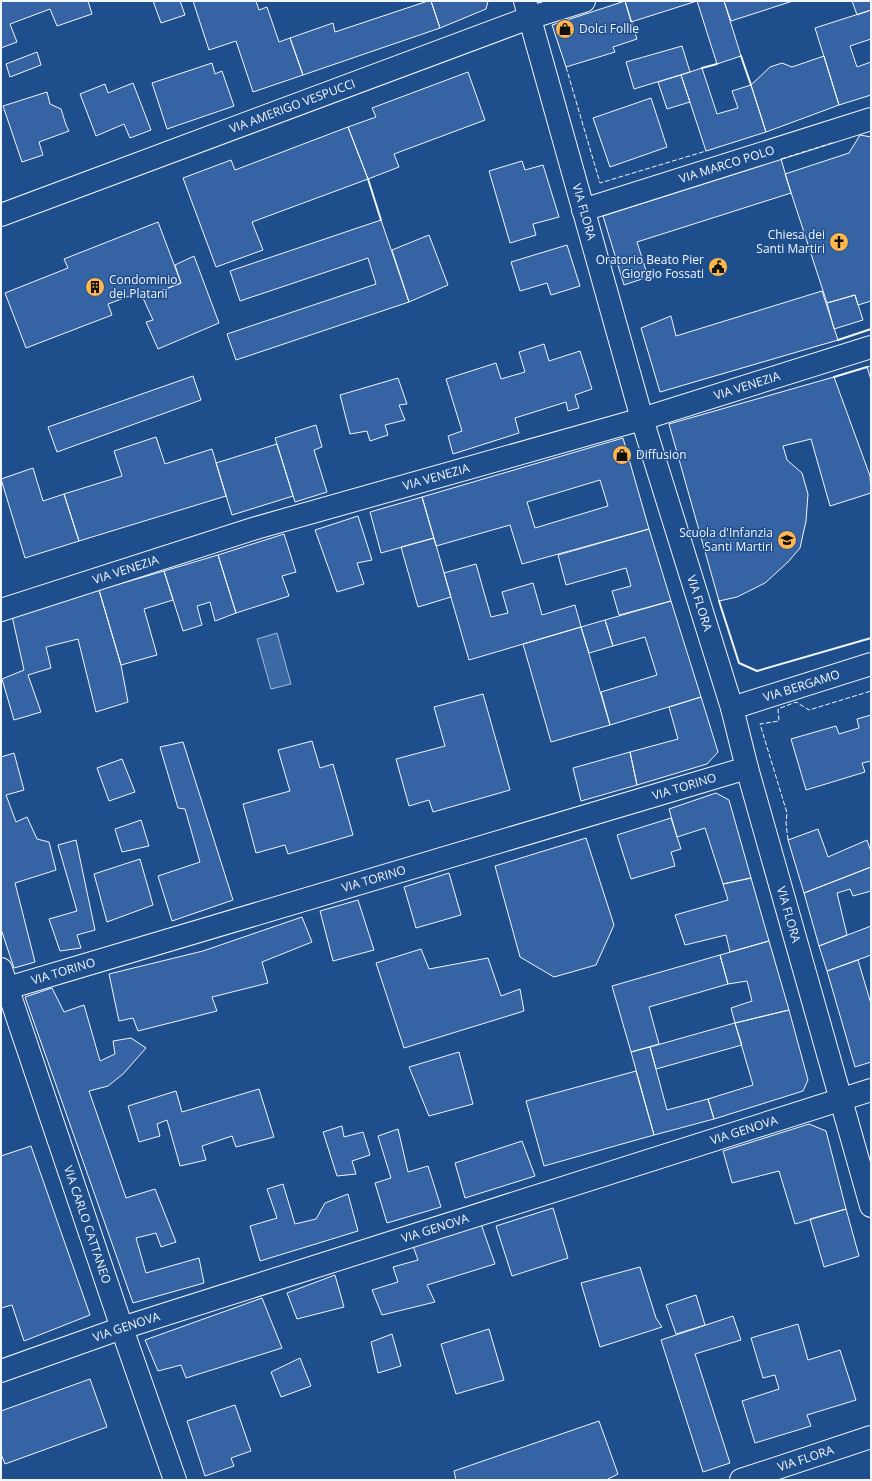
<svg xmlns="http://www.w3.org/2000/svg" width="872" height="1481" font-family="'Open Sans',sans-serif">
<rect width="100%" height="100%" fill="#1f4e8c"/>
<path fill="#3b69a3" stroke="#a8bbd7" d="M277 633 291 684 271 689 257 639Z"/>
<path fill="#3563a3" stroke="#f2f6ff" fill-rule="evenodd" d="M1 1H88L92 14 57 26 50 9 10 24 17 42 1 48Z
M153 1H180L185 15 161 23Z
M193 1H256L259 10 267 7 279 42 290 38 303 75 253 92 236 41 209 50Z
M428 1H431L440 28 303 75 290 38 333 23 335 32Z
M431 1H488L486 9 440 28Z
M625 1H724L741 56 717 64 697 1 631 22Z
M625 1 637 39 613 47 615 52 566 67 552 25Z
M724 1H793L731 21Z
M852 1H871V10L857 15Z
M871 10V39L850 46 857 67 871 62V95L839 105 815 28Z
M682 46 690 72 634 89 626 62Z
M37 52 41 65 10 77 6 64Z
M824 56 839 105 766 132 751 85 770 67 782 63 792 67Z
M212 63 215 74 222 71 234 106 167 129 152 83Z
M702 68 717 114 738 108 732 91 751 85 766 132 706 151 681 75Z
M468 72 485 120 394 154 399 167 368 179 348 127 376 117 372 108Z
M681 75 690 102 667 109 658 82Z
M133 83 151 130 130 138 124 124 96 136 80 94 105 84 108 93Z
M47 92 50 104 61 109 66 125 69 131 39 142 43 155 22 162 3 106Z
M651 98 667 147 610 167 593 118Z
M348 127 368 179 252 222 263 250 216 267 183 178 231 160 235 170Z
M860 135 871 137V301L858 305 855 295 827 303 785 174 849 153Z
M781 159 791 193 637 242 648 277 624 285 603 216Z
M522 161 525 170 543 165 559 217 533 224 536 235 510 243 489 171Z
M381 220 409 302 236 360 227 334 376 284 368 258 240 301 230 271Z
M158 222 181 283 143 298 140 292 108 304 112 315 26 348 5 293 68 268 64 259Z
M429 235 448 285 409 302 392 250Z
M567 245 580 286 551 295 547 283 520 291 511 262Z
M194 256 219 323 158 349 146 322 153 320 143 298 181 283 175 265Z
M822 291 838 340 660 392 641 328 671 316 676 336Z
M855 295 863 320 834 329 827 303Z
M544 344 549 361 580 351 592 389 575 395 579 408 568 411 566 402 515 418 519 433 453 454 448 436 462 431 446 379 496 363 501 379 525 372 519 352Z
M871 366V380L867 367Z
M193 376 201 400 57 452 48 427Z
M834 377 870 476 871 493 830 506 811 439 783 446 787 460 802 473 808 494 806 521 800 548 788 562 765 583 737 597 719 601 669 424Z
M398 378 407 404 399 405 405 420 385 425 388 435 370 441 367 431 350 434 340 395Z
M316 425 322 447 314 450 327 492 295 502 275 438Z
M156 437 165 464 212 449 226 496 79 541 64 494 122 476 114 451Z
M623 438 649 529 522 564 510 525 436 546 422 497ZM600 480 608 506 535 528 527 502Z
M277 444 293 496 232 515 216 463Z
M33 468 43 501 64 494 79 541 25 558 1 479Z
M422 497 434 538 381 553 370 512Z
M358 516 372 560 357 563 364 584 337 592 315 530Z
M649 529 671 601 619 615 612 591 631 586 626 568 566 585 558 555Z
M284 534 296 572 282 576 289 596 236 613 218 555Z
M434 538 451 597 418 607 401 547Z
M218 555 236 613 215 621 210 602 197 606 202 625 183 631 164 571Z
M476 564 491 617 508 613 502 592 533 583 542 615 575 605 581 627 469 660 444 573Z
M164 571 173 600 144 609 157 655 121 665 99 590Z
M99 590 121 665 128 702 96 712 78 639 46 647 51 668 28 675 41 712 14 720 2 679 24 670 12 616Z
M671 601 701 697 610 725 601 692 657 675 645 637 613 646 605 620Z
M605 620 613 646 589 653 581 627Z
M581 627 610 725 551 742 523 644Z
M483 694 510 790 433 812 429 800 409 806 396 759 445 746 434 707Z
M701 697 718 752 707 764 637 785 630 752 678 739 669 707Z
M871 715V761L862 763 865 772 806 790 791 739 836 726 839 734 859 728 857 719Z
M312 741 320 768 333 764 353 835 288 854 285 845 256 853 243 804 290 791 278 750Z
M183 742 233 900 172 921 158 876 200 862 185 809 178 808 160 747Z
M630 752 637 785 581 801 573 768Z
M14 753 24 790 6 795 16 822 27 817 37 839 49 842 56 870 15 883 35 962 14 968 1 929V757Z
M122 759 135 792 109 801 97 768Z
M716 793 729 800 751 878 723 884 705 828 677 837 669 809Z
M671 818 681 849 671 852 675 866 631 879 617 835Z
M141 820 149 846 122 852 115 829Z
M818 829 828 857 867 840 871 852V867L804 893 788 840Z
M586 838 614 925 596 965 554 977 520 957 495 866Z
M76 840 95 930 77 935 81 948 60 951 49 919 77 911 58 845Z
M140 859 153 905 107 922 94 874Z
M871 867V891L853 896 850 889 837 893 847 935 819 946 804 893Z
M449 873 461 915 416 928 404 887Z
M751 878 769 941 730 952 726 935 685 945 675 915 728 900 723 884Z
M358 900 374 950 333 961 320 911Z
M302 917 312 942 262 962 268 983 212 997 217 1011 138 1031 133 1018 119 1021 109 974 203 951Z
M871 926V955L827 971 819 946Z
M769 941 789 1010 735 1023 731 1008 752 1001 747 981 728 984 720 955Z
M421 949 429 969 488 958 501 996 520 989 524 1011 404 1048 376 963Z
M720 955 728 984 649 1007 659 1044 631 1052 612 986Z
M858 960 871 1004V1062L855 1067 827 971Z
M52 988 64 1012 84 1005 100 1061 115 1054 113 1041 131 1038 146 1048 123 1074 108 1086 89 1091 126 1198 155 1189 176 1242 161 1247 156 1233 136 1238 146 1273 199 1258 204 1283 133 1303 25 997Z
M789 1010 808 1080 803 1091 714 1119 708 1099 753 1085 735 1023Z
M735 1023 742 1045 656 1069 650 1047Z
M650 1047 667 1110 708 1099 714 1119 654 1135 631 1052Z
M459 1052 473 1104 429 1116 409 1067Z
M636 1071 654 1135 544 1166 526 1101Z
M259 1089 274 1137 236 1147 232 1136 202 1146 206 1160 180 1166 167 1120 157 1124 160 1136 139 1142 128 1106 176 1091 182 1112Z
M809 1124 826 1131 846 1209 795 1224 779 1171 732 1183 723 1151Z
M342 1126 344 1137 363 1132 370 1155 352 1161 356 1174 337 1176 323 1132Z
M398 1129 408 1172 428 1166 441 1207 387 1223 375 1183 391 1178 378 1136Z
M522 1141 535 1176 465 1198 455 1163Z
M31 1146 90 1315 24 1341 12 1305 1 1308V1156Z
M283 1184 295 1224 316 1219 325 1203 348 1194 358 1231 260 1261 250 1226 277 1218 267 1189Z
M553 1208 568 1258 512 1276 496 1226Z
M846 1209 859 1256 824 1267 810 1219Z
M481 1224 495 1264 427 1285 435 1302 382 1315 372 1290 398 1282 393 1267 418 1260 413 1246Z
M640 1267 656 1318 662 1327 600 1347 581 1283Z
M335 1275 344 1307 297 1319 287 1293Z
M696 1295 705 1325 676 1334 666 1305Z
M262 1298 282 1348 186 1378 181 1365 158 1371 145 1340Z
M733 1316 741 1340 695 1354 730 1463 703 1472 661 1340Z
M798 1324 808 1360 840 1350 856 1400 807 1415 811 1426 755 1443 742 1401 779 1389 775 1375 763 1378 751 1338Z
M489 1329 504 1380 456 1394 441 1344Z
M392 1334 401 1366 378 1373 371 1342Z
M300 1358 311 1386 281 1397 271 1372Z
M90 1379 107 1427 5 1464 1 1454V1411Z
M235 1405 251 1451 231 1458 234 1466 205 1476 187 1421Z
M599 1421 618 1474 606 1480H456L454 1471Z"/>
<g fill="none" stroke-linecap="round" stroke-linejoin="round">
<g stroke="#f2f6ff" stroke-width="24">
<g id="street">
<path id="s1" d="M525 1 642 419 732 708 747 768 871 1206"/>
<path id="s2" d="M583 210 871 119"/>
<path id="s3" d="M1 215 529 18 584 1"/>
<path id="s4" d="M1 610 256 528 642 419 871 347"/>
<path id="s5" d="M732 708 871 664"/>
<path id="s6" d="M1 969 126 1340 175 1480"/>
<path id="s7" d="M1 990 747 768"/>
<path id="s8" d="M1 1371 122 1328 871 1090"/>
<path id="s9" d="M741 1480 871 1437"/>
</g>
</g>
<use href="#street" stroke="#1f4e8c" stroke-width="22"/>
<path stroke="#f2f6ff" stroke-width="1" stroke-dasharray="5 2" stroke-linecap="butt" d="M566 67 600 183 706 151
M781 159 835 142
M788 840 786 823 787 813 760 724 779 721 778 709 796 702 809 710 871 691"/>
<path stroke="#f2f6ff" stroke-width="2" d="M741 56 751 85
M702 68 717 64
M368 179 381 220
M838 340 871 329
M834 377 867 367
M719 601 739 663 757 671 871 638"/>
</g>
<defs>
<g id="shop-disc" transform="scale(1)"><circle r="9.5" fill="#ffb74d" stroke="#1f4e8c"/><path d="M-5-2.5h2.3a2.7 3.5 0 0 1 5.4 0H5L5.5 6h-11ZM-1.5-2.5h3a1.5 2.3 0 0 0-3 0Z" fill="#111"/></g>
<g id="church-disc" transform="scale(1)"><circle r="9.5" fill="#ffb74d" stroke="#1f4e8c"/><path d="M-1.2-6h2.4v3.5h3.3v2.4h-3.3V6h-2.4V-.1h-3.3v-2.4h3.3Z" fill="#111"/></g>
<g id="civic-disc" transform="scale(1)"><circle r="9.5" fill="#ffb74d" stroke="#1f4e8c"/><path d="M-.6-6.5H3V-4.5H.6V-3L4-1V1h2V6H-6V1h2V-1L-.6-3ZM-1.2 2.5V6h2.4V2.5Z" fill="#111"/></g>
<g id="building-disc" transform="scale(1)"><circle r="9.5" fill="#ffb74d" stroke="#1f4e8c"/><path d="M-4-6H4V6H1V3H-1V6H-4ZM-2.5-4.3h1.7v1.8h-1.7ZM.8-4.3h1.7v1.8H.8ZM-2.5-1h1.7V.8h-1.7ZM.8-1h1.7V.8H.8Z" fill="#111"/></g>
<g id="school-disc" transform="scale(1)"><circle r="9.5" fill="#ffb74d" stroke="#1f4e8c"/><path d="M0-5L7-2L0 1L-7-2ZM-4 1L0 2.5L4 1V4Q0 6-4 4Z" fill="#111"/></g>
</defs>
<g fill-rule="evenodd">
<use href="#shop-disc" x="565" y="29"/>
<use href="#church-disc" x="839" y="242"/>
<use href="#civic-disc" x="718" y="267"/>
<use href="#building-disc" x="95" y="287"/>
<use href="#shop-disc" x="622" y="455"/>
<use href="#school-disc" x="787" y="540"/>
</g>
<g text-anchor="middle" stroke-width="3" stroke-linejoin="round" paint-order="stroke">
<g font-size="12" fill="#f2f6ff" stroke="#1f4e8c" text-anchor="start">
<text x="579" y="33">Dolci Follie</text>
<text x="825" y="239" text-anchor="end">Chiesa dei<tspan x="825" dy="14">Santi Martiri</tspan></text>
<text x="704" y="264" text-anchor="end">Oratorio Beato Pier<tspan x="704" dy="14">Giorgio Fossati</tspan></text>
<text x="109" y="284">Condominio<tspan x="109" dy="14">dei Platani</tspan></text>
<text x="636" y="459">Diffusion</text>
<text x="773" y="537" text-anchor="end">Scuola d'Infanzia<tspan x="773" dy="14">Santi Martiri</tspan></text>
</g>
<g font-size="12" fill="#f2f6ff" stroke="#1f4e8c">
<text dy="4" stroke="none"><textPath href="#s3" startOffset="311">VIA AMERIGO VESPUCCI</textPath></text>
<text dy="4" stroke="none"><textPath href="#s2" startOffset="151">VIA MARCO POLO</textPath></text>
<text dy="4" stroke="none"><textPath href="#s1" startOffset="219">VIA FLORA</textPath></text>
<text dy="4" stroke="none"><textPath href="#s4" startOffset="779">VIA VENEZIA</textPath></text>
<text dy="4" stroke="none"><textPath href="#s4" startOffset="455">VIA VENEZIA</textPath></text>
<text dy="4" stroke="none"><textPath href="#s4" startOffset="131">VIA VENEZIA</textPath></text>
<text dy="4" stroke="none"><textPath href="#s1" startOffset="627">VIA FLORA</textPath></text>
<text dy="4" stroke="none"><textPath href="#s5" startOffset="73">VIA BERGAMO</textPath></text>
<text dy="4" stroke="none"><textPath href="#s7" startOffset="713">VIA TORINO</textPath></text>
<text dy="4" stroke="none"><textPath href="#s7" startOffset="389">VIA TORINO</textPath></text>
<text dy="4" stroke="none"><textPath href="#s1" startOffset="951">VIA FLORA</textPath></text>
<text dy="4" stroke="none"><textPath href="#s7" startOffset="65">VIA TORINO</textPath></text>
<text dy="4" stroke="none"><textPath href="#s8" startOffset="781">VIA GENOVA</textPath></text>
<text dy="4" stroke="none"><textPath href="#s6" startOffset="270">VIA CARLO CATTANEO</textPath></text>
<text dy="4" stroke="none"><textPath href="#s8" startOffset="457">VIA GENOVA</textPath></text>
<text dy="4" stroke="none"><textPath href="#s8" startOffset="133">VIA GENOVA</textPath></text>
<text dy="4" stroke="none"><textPath href="#s9" startOffset="68">VIA FLORA</textPath></text>
</g>
</g>
<rect width="872" height="1481" fill="none" stroke="#f2f6ff" stroke-width="4"/>
</svg>
